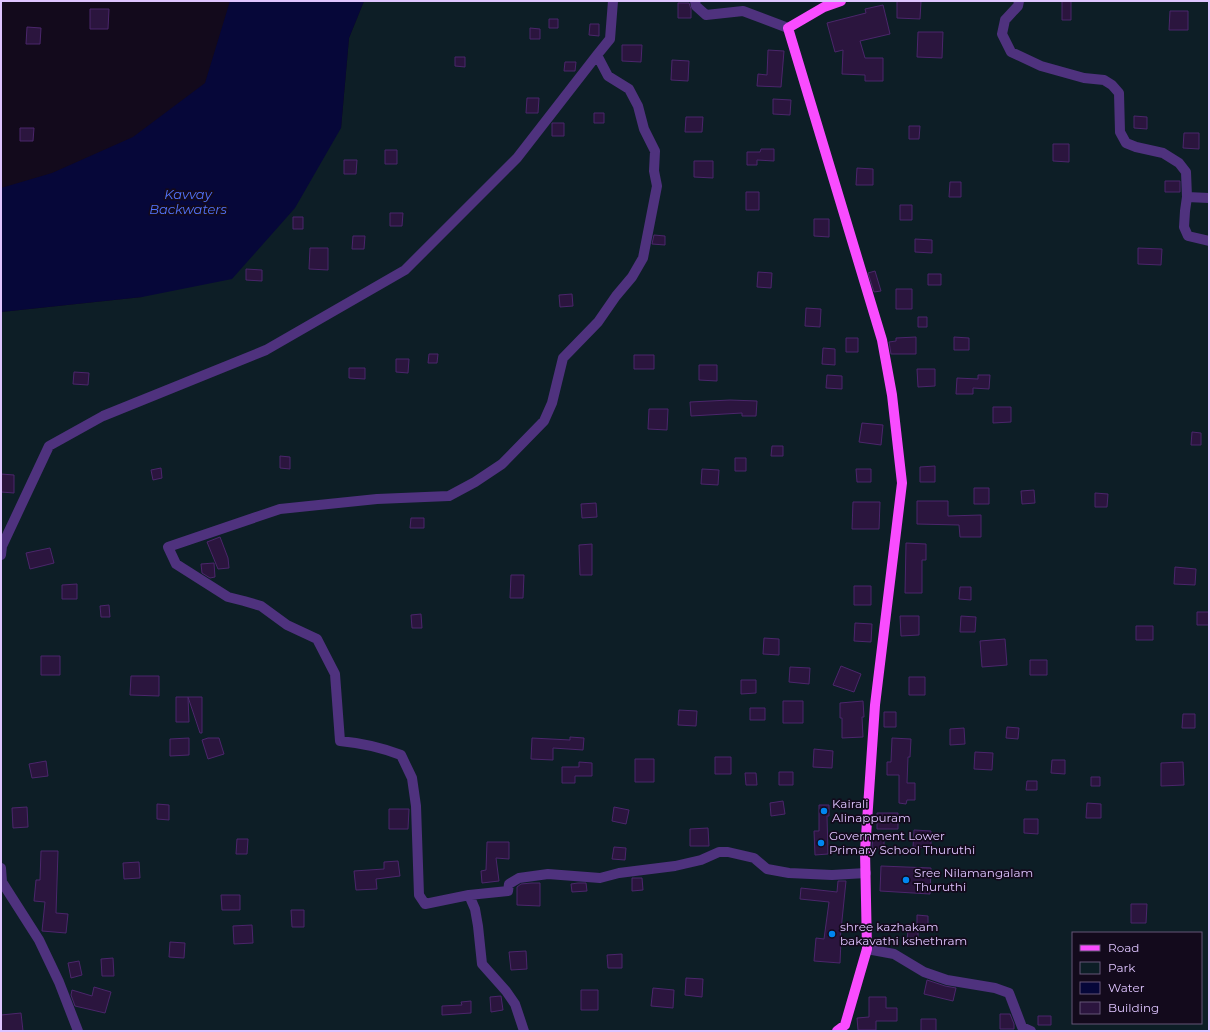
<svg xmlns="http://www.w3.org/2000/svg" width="1210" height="1032" font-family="Montserrat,sans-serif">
<rect width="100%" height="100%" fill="#130a1c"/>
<path fill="#0d1e26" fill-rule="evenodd" d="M364 1H1209V1031H1V312L142 297 341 128 349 38ZM1073 933H1201V1023H1073Z"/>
<path fill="#060739" d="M230 1H364L349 38 341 128 295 208 232 279 142 297 1 312V188L52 173 133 137 205 83Z"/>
<path fill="#2b153e" stroke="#4b266b" d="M897 1H921L920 19 897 18Z
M1062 1H1071V20H1062Z
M678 3H689L691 9V18H678Z
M883 5 890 34 860 41 865 58H883V81H865V75L842 74 843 50 835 52 827 23 866 13 865 9Z
M90 9H109L108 29H90Z
M1170 11H1188V30H1169Z
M549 19H558V28H549Z
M590 24H599V36L589 35Z
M27 27 41 28 40 44H26Z
M530 28 540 29V39H530Z
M918 32H943L942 58 917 57Z
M622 45H642L641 62 622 61Z
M768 50 784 51 781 87 757 86 758 74 767 75Z
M455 57H465V67L455 66Z
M672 60 689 61 688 81 671 80Z
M565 62H576L575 71H564Z
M527 98H539L538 113H526Z
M773 99 791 100 790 115 773 114Z
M594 113H604V123H594Z
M1134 116 1147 117V129L1134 128Z
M686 117H703L702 132H685Z
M552 123H564V136H552Z
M909 126H920L919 139H909Z
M20 128H34L33 141H20Z
M1184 133H1199V149L1183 148Z
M1053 144H1069V162L1053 161Z
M761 149H774V161L757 160V165H747V152H760Z
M385 150H397V164H385Z
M344 160H357L356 174H344Z
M694 161H713V178L694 177Z
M857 168 873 169V185H856Z
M1165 181H1180V192H1165Z
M950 182H961V197H949Z
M746 192H759V210H746Z
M900 205H912V220H900Z
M390 213H403L402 226H390Z
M293 217H303V229H293Z
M814 219H829V237L814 236Z
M654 235 665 236V245L652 244Z
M353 236H365L364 249H352Z
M915 239 932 240V253L915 252Z
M310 248H328V270L309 269Z
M1138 248 1162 249 1161 265 1138 264Z
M246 269 262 270V281L246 280Z
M875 271 881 291 874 292 868 273Z
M758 272 772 273 771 288 757 287Z
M928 274H941V285H928Z
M896 289H912V309H896Z
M572 294 573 306 560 307 559 295Z
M806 308 821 309 820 327 805 326Z
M918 317H927V327H918Z
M916 337V354H891L889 342 896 341V338Z
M954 337 969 338V350H954Z
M846 338H858V352H846Z
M823 348 835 349V365L822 364Z
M429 354H438L437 363H428Z
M634 355H654V369H634Z
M396 359H409L408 373 396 372Z
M699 365H717V381L699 380Z
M349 368H365V379L349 378Z
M917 369H935V386L918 387Z
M74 372 89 373 88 385 73 384Z
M827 375 842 376V389L826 388Z
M978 375H990L989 389 973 388V394H956L957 378 978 379Z
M730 400 757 401 756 416H742V413L691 416 690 402Z
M993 407H1011V422L993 423Z
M649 409H668L667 430 648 429Z
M862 423 883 425 881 445 859 442Z
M1192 432 1201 433V445H1191Z
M772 446H783V456H771Z
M280 456 290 457V469L280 468Z
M735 458H746V471H735Z
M935 466V482H920V467Z
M161 468 162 478 153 480 151 470Z
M702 469 719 470 718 485 701 484Z
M856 469H871V482H857Z
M1 474 14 475V493L1 492Z
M974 488H989V504H974Z
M1034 490 1035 503 1022 504 1021 491Z
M1095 493 1108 494 1107 507H1095Z
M917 501H948V516L981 515V537H960L959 525 917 524Z
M853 502H880L879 529H852Z
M596 503 597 517 582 518 581 504Z
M411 518H424V528H410Z
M220 537 228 558 229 568 218 569 207 542Z
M906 543 926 544V560H922V593H905Z
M592 544V575H580L579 545Z
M50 548 54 563 30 569 26 553Z
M214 563 215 577 210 578 202 573 201 564Z
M1175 567 1196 569 1195 585 1174 584Z
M511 575H524L523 598H510Z
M77 584V599H62V585Z
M854 586H871V605H854Z
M960 587H971V600L959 599Z
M109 605 110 617H101L100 606Z
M1197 612H1209V625H1197Z
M421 614 422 628H412L411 615Z
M900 616H919V635L901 636Z
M961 616 976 617 975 632H960Z
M855 623 872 624 871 642 854 641Z
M1136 626H1153V640H1136Z
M764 638 779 639V655L763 654Z
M1005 639 1007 665 982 667 980 641Z
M41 656H60V675H41Z
M1030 660H1047V675H1030Z
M841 666 861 674 854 692 833 685Z
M790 667 810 668 809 684 789 682Z
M131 676H159V696L130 695Z
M909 677H925V695H909Z
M741 680H756V693L741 694Z
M176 697H188L189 722H176Z
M188 697H202V733H200Z
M783 701H803V723H783Z
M863 701 864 717H862L863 737 842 738V718H840V703Z
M750 708H765V720H750Z
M679 710 697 711 696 726 678 725Z
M884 712H896V727H884Z
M1183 714H1195V728H1182Z
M1007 727 1019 728 1018 739 1006 738Z
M964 728 965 744 950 745V729Z
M570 737 584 738 583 750 553 748V760L531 759 532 738 570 740Z
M189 738V755L170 756V739Z
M208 738H219L224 754 208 759 202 740Z
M892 738 911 739 910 757H908L907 783H915V800H907L906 804 899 803V775H887V762H891Z
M814 749 833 751 832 768 813 767Z
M975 752 993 753 992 770 974 769Z
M715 757H731V774H715Z
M635 759H654V782H635Z
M1052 760H1065V774L1051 773Z
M46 761 48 776 32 778 29 764Z
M579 762 592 763V776H575V783H562V767H579Z
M1183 762 1184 785 1161 786V763Z
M779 772H793V785H779Z
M745 773H756L757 785H746Z
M1091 777H1100V786H1091Z
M1027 781H1037V790H1026Z
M783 801 785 814 771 816 770 803Z
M1087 803 1101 804V818H1086Z
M157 804 169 805V820L157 819Z
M819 805H829V816H827L828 854 815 855 814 831H819Z
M27 807 28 827 13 828 12 808Z
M614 807 629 810 626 824 612 821Z
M389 809H409L408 829H389Z
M877 813H898V829H877Z
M1024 819H1038V834L1024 833Z
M708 828 709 846H690V829Z
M914 830 931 831V848L913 847Z
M873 836H884V848H872Z
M237 839H248L247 854H236Z
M487 842H509V859L496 858 499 881 482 883 481 871 486 870Z
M614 847 626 848 625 860 612 859Z
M41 851H58L56 913 68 914 66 933 42 931 45 902 34 901 36 880H40Z
M398 861 400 876 376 879 377 889 356 890 354 871 384 869V862Z
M139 862 140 878 124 879 123 863Z
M881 866 931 868 930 894 880 891Z
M632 878H642L643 890 632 891Z
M838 881H846L840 940H841L840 963 814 961 816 938 824 939 829 902 800 899 801 888 837 892Z
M532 883H540V906L517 905V887L521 884Z
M578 883H586L587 891 572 892 571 884Z
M221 895H240V910H222Z
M1131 904H1147L1146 923H1131Z
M291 910H304V927H292Z
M917 915 928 916V925H917Z
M252 925 253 943 234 944 233 926Z
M908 930 918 931V941H907Z
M170 942 185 943 184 958 169 957Z
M526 951 527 969 511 970 509 952Z
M622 954V968H608L607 955Z
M113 958 114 976H102L101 959Z
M79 961 82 975 71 978 68 963Z
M686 978 703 979 702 997 685 995Z
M927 980 945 986 956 988 953 1001 924 994Z
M94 987 111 992 105 1013 75 1006 71 995 72 990 92 996Z
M653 988 674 990 673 1008 651 1006Z
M581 990H598V1010H581Z
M501 996 503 1010 491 1012 490 997Z
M869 997H886V1008H897V1021H876V1030H858L857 1018 869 1017Z
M471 1001V1013L442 1015V1006L462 1005 461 1002Z
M21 1013 23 1031H1V1015Z
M1000 1014H1010L1014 1024V1029H1000Z
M1038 1016H1051V1025H1038Z
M921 1019H936V1031H921Z"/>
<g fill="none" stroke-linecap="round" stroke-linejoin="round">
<path stroke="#4f327e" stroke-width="10" d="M695 1 696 6 706 15 743 11 788 28
M1019 1 1018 6 1005 20 1002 34 1011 52 1041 66 1084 78 1104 80 1112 85 1119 93 1120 132 1126 143 1136 147 1163 153 1179 163 1186 172 1187 197 1185 211 1184 227 1188 236 1209 241
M1187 197 1209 198
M1 555 2 546 49 446 103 416 266 350 405 270 517 158 597 55 610 39 613 1
M1 868 2 882 39 940 59 982 78 1031
M469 895 508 891 509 884 519 878 548 874 600 878 619 873 675 866 701 860 719 852H728L754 858 767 869 789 873 832 875 866 873
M867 949 894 954 924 972 947 980 995 988 1009 993 1022 1027 1031 1031
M524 1031 515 1004 506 991 482 964 478 926 475 909 469 895 425 904 419 895 416 806 412 778 401 755C380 747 362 743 340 741L335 674 317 639 287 625 261 606 244 601 228 597 176 564 168 547 280 509 377 499 449 496 475 482 502 464 544 421 552 403 563 358 598 322 616 296 632 277 643 258 657 186 654 171 655 151 644 129 638 106 629 89 608 76 597 55"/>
<path stroke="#f94cff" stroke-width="10" d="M837 1031 845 1025 867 949 865 851 875 705 902 483 892 395 882 340 788 28 824 7 841 1"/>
</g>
<g fill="#0086f0" stroke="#130a1c" stroke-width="1.5">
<circle cx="824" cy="811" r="4"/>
<circle cx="821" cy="843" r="4"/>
<circle cx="906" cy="880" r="4"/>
<circle cx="832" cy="934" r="4"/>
</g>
<g text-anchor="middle" stroke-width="3.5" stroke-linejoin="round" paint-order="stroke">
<g font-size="12" fill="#dfc5ff" stroke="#130a1c" text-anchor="start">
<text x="832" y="808">Kairali<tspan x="832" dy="14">Alinappuram</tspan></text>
<text x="829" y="840">Government Lower<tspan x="829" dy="14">Primary School Thuruthi</tspan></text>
<text x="914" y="877">Sree Nilamangalam<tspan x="914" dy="14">Thuruthi</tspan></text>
<text x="840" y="931">shree kazhakam<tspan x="840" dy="14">bakavathi kshethram</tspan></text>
</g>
<g font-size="13" font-style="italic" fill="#5375ff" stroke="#130a1c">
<text x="188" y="199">Kavvay<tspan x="188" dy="15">Backwaters</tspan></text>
</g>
</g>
<rect width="1210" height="1032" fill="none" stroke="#dfc5ff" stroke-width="4"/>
<rect x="1072" y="932" width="130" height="92" fill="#130a1c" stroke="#655577"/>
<rect x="1080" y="945" width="20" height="6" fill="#f94cff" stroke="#655577"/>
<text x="1108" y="952" font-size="12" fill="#dfc5ff">Road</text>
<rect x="1080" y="962" width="20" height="12" fill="#0d1e26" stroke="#655577"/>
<text x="1108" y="972" font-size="12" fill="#dfc5ff">Park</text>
<rect x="1080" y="982" width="20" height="12" fill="#060739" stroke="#655577"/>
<text x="1108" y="992" font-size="12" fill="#dfc5ff">Water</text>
<rect x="1080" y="1002" width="20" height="12" fill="#2b153e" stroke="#655577"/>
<text x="1108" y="1012" font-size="12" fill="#dfc5ff">Building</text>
</svg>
